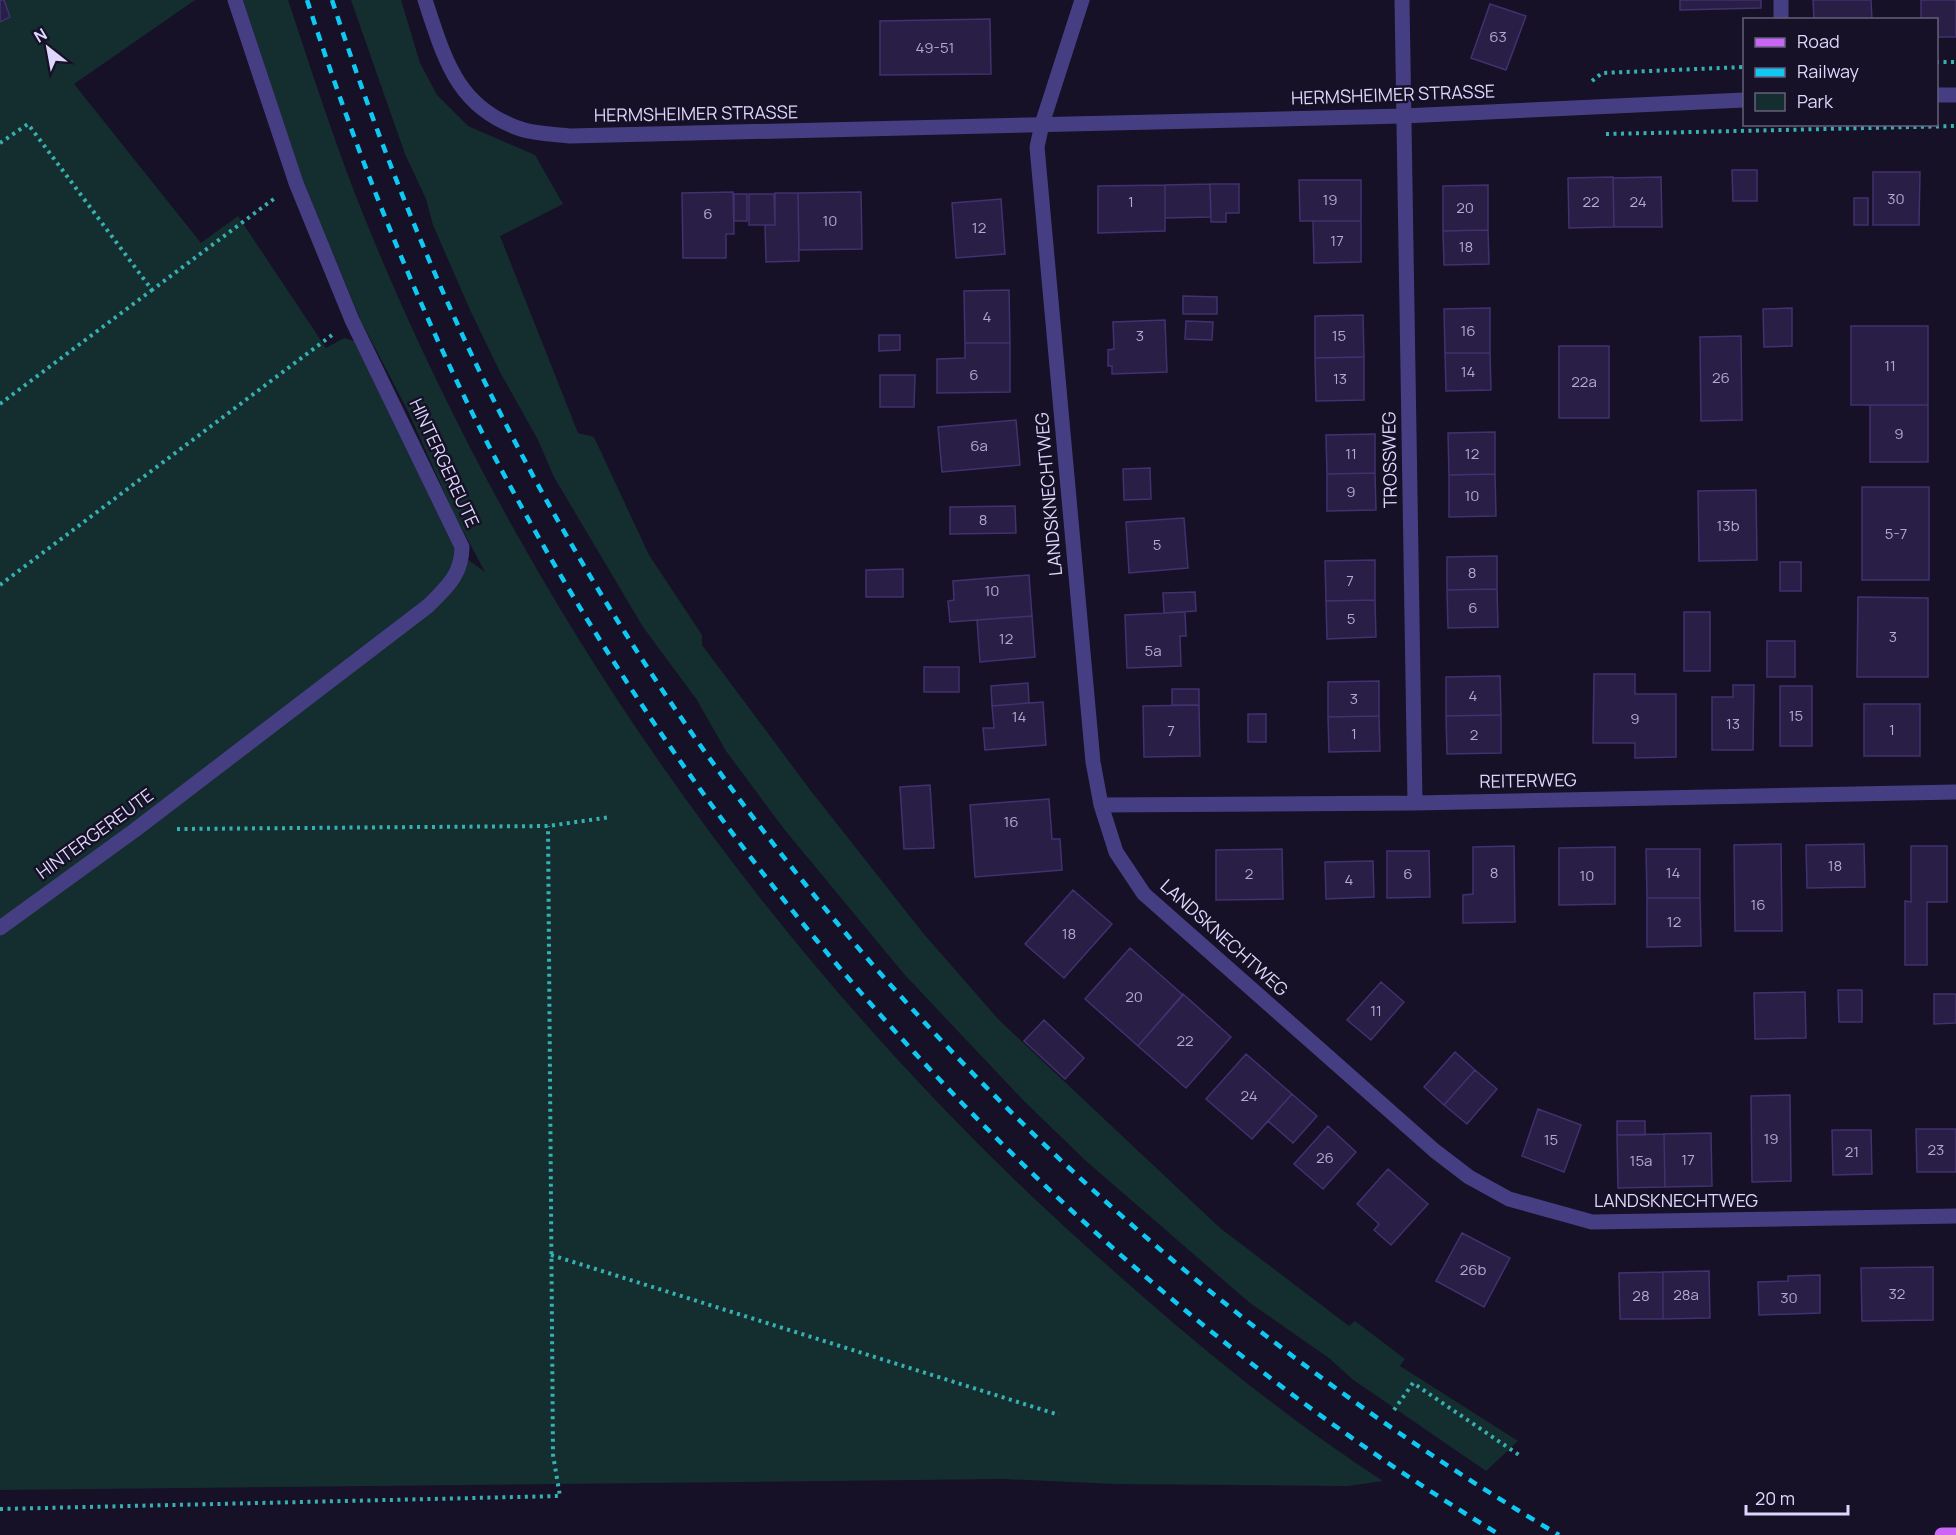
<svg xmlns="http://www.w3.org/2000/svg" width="1956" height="1535" font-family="Manrope,sans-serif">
<rect width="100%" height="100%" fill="#161126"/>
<path fill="#142e2f" d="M0 0H195L74 84 201 243 238 216 326 348 344 338 354 341 455 550 485 572 454 514 409 413 361 321 302 179 243 0H288C312 72 335 144 363 214 522 608 772 964 1088 1248 1180 1331 1279 1414 1383 1481L1348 1486 1116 1484 1004 1479 0 1490Z
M351 0H401L420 63 437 95 468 126 535 155 563 204 500 236 578 433 594 437 649 555 702 635V645L811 791 923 933 999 1020 1220 1228 1349 1326 1355 1321 1405 1359 1400 1366 1518 1441 1486 1471 1352 1379 1329 1358 1250 1303 1085 1160 1023 1100 904 974 784 829 726 751 697 700 643 627 554 477 538 440 500 372 471 312 433 225 426 199 405 154Z"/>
<path fill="#291e45" stroke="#423170" stroke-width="1.5" d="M0 0H4L10 17 0 22Z
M1680 0H1761V8L1680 10Z
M1813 0H1871L1872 20H1814Z
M1921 0H1956V37H1936V20H1921Z
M1490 4 1526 16 1506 70 1471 58Z
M990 19 991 74 880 75V21Z
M1732 170H1757V201H1733Z
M1873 172H1920L1919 225H1873Z
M1613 177 1614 227 1569 228 1568 178Z
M1661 177 1662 227H1614L1613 178Z
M1299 180H1361V221H1300Z
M1210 184H1239V213H1226V222H1211Z
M1210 184 1211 217 1165 218V185Z
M1165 185V231L1098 233V186Z
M1488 185V230L1443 231V186Z
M733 192 734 234H726V258H683L682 193Z
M861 192 862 249 799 250 798 193Z
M775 193H798L799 261 766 262 765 225H775Z
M734 194H747V221H734Z
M749 194H774L775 225H749Z
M1854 198H1868V225H1854Z
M1001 199 1005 254 956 258 952 203Z
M1313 221H1361V262L1314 263Z
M1488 230 1489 264 1444 265 1443 231Z
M1009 290 1010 343H965L964 291Z
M1183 296 1217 297V314H1183Z
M1490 308V353H1445L1444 309Z
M1792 308V346L1764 347 1763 309Z
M1363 315 1364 357 1315 358V316Z
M1165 320 1167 372 1112 374V366H1108V350L1114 349 1113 322Z
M1186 321 1213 322 1212 340 1185 339Z
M1851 326H1928V405H1851Z
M879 335H900V350L879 351Z
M1741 336 1742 420 1701 421 1700 337Z
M965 343H1010V392L937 393V359L965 358Z
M1559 346H1609V418H1559Z
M1445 353H1490L1491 390 1446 391Z
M1364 357V400L1316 401 1315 358Z
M880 375H915L914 407H880Z
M1870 405H1928V462H1870Z
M1016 420 1020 465 942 472 938 427Z
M1495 432V474L1449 475 1448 433Z
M1375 434V473L1327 474 1326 435Z
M1150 468 1151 499 1124 500 1123 469Z
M1375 473 1376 510 1327 511V474Z
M1495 474 1496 516 1449 517V475Z
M1862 487H1929V580H1862Z
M1756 490 1757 560 1699 561 1698 491Z
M1015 506 1016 533 950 534V507Z
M1184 518 1188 568 1129 573 1126 522Z
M1497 556V589L1447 590V557Z
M1375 560V600L1326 601 1325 561Z
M1780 562H1801V591H1780Z
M903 569V597H866V570Z
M1029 575 1032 616 950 622 948 601 954 600 953 581Z
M1497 589 1498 627 1448 628 1447 590Z
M1195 592 1196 611 1164 613 1163 593Z
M1858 597 1928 598V677H1857Z
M1375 600 1376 637 1327 639 1326 601Z
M1185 612 1186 636H1180L1181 666 1127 668 1125 615Z
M1684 612H1710V671H1684Z
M1032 616 1035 657 980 662 977 620Z
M1767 641H1795V677H1767Z
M924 667H959V692H924Z
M1594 674H1635V694H1676V757L1635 758V743H1593Z
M1500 676 1501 715 1446 716V677Z
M1379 681V716L1328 717V682Z
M1028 683 1029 703 992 706 991 686Z
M1733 685H1754L1753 750H1712V697H1733Z
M1780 686H1812V746H1780Z
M1172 689H1199V705H1172Z
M1043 702 1046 745 985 750 983 728H994L992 706Z
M1864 704H1920V756H1864Z
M1199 705 1200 756 1144 757 1143 706Z
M1248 714H1266V742H1248Z
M1501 715V753L1447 754 1446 716Z
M1379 716 1380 751 1329 752 1328 717Z
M930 785 934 848 904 849 900 787Z
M1049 799 1052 839H1060L1062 870 975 877 970 805Z
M1781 844 1782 931H1735L1734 845Z
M1864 844 1865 887 1807 888 1806 845Z
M1514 846 1515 922 1463 923V895L1473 894V847Z
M1911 846H1947V902H1927V965H1905V901L1911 902Z
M1615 847V904L1559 905V848Z
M1282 849 1283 899 1216 900V850Z
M1646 849H1700V898H1647Z
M1387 851H1429L1430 897 1387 898Z
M1373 861 1374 897 1326 899 1325 862Z
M1073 890 1112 924 1064 978 1025 944Z
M1647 898H1700L1701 946 1647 947Z
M1130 948 1183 995 1138 1046 1085 999Z
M1381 982 1404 1002 1371 1040 1347 1020Z
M1838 990H1862V1022H1839Z
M1805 992 1806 1038 1755 1039 1754 993Z
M1183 994 1231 1037 1186 1088 1138 1046Z
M1934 994H1956V1023L1934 1024Z
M1044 1020 1084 1058 1065 1079 1024 1041Z
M1455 1052 1475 1070 1444 1105 1424 1087Z
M1246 1054 1292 1094 1252 1139 1206 1099Z
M1475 1070 1497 1089 1467 1124 1444 1105Z
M1292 1094 1317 1116 1293 1143 1268 1121Z
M1790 1095 1791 1181 1752 1182 1751 1096Z
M1538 1109 1581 1125 1564 1172 1522 1156Z
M1617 1121H1645V1135H1617Z
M1328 1126 1356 1152 1323 1189 1294 1164Z
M1916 1129H1956V1172H1917Z
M1832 1130H1871L1872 1174 1833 1175Z
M1711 1133 1712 1186 1665 1187 1664 1134Z
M1664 1134 1665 1187 1618 1188 1617 1135Z
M1388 1169 1428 1204 1391 1245 1374 1230 1379 1224 1357 1204Z
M1462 1233 1510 1258 1484 1307 1436 1281Z
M1933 1267V1320L1862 1321 1861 1268Z
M1709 1271 1710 1318 1663 1319V1272Z
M1663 1272V1319H1620L1619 1273Z
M1820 1275V1313L1759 1315 1758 1282 1788 1281V1276Z"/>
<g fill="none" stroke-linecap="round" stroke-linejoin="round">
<path stroke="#37b0b2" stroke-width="4" stroke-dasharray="3 4.5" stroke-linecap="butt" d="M1936 62H1956
M1592 81 1602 73 1744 67
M1606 134 1956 126
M0 143 28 124 152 290 275 198
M0 404 152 290
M0 585 332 335
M177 829 548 826 611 817
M551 1255 1059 1415
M1394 1410 1413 1383 1519 1455
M0 1509 560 1496 553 1455 548 826"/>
<path stroke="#463e82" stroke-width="15" d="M1042 124 1082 0
M0 928 135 830 428 606C446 588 462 575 462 547L352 320 296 183 235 0"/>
<path stroke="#463e82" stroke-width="15" d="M1402 0 1415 803
M1781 0V20
M1042 124 1037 147 1093 762 1101 805 1116 852 1144 894 1435 1151 1469 1177 1509 1199 1592 1222 1956 1216
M1101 805 1415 803 1956 792"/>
<path stroke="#463e82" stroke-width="15" d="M425 0C445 60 457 109 524 130 538 134 555 134 570 136L1403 116 1744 100
M1936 95H1956"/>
<path stroke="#cb65f6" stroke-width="15" d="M1942 1535H1956"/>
<path stroke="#0fc9f2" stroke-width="4.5" stroke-dasharray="9 8" stroke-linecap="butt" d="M307 0C357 155 417 307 492 452 723 893 1074 1276 1500 1535
M332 0C381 150 440 298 513 438 750 894 1118 1274 1559 1535"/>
</g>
<g text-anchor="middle" stroke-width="5" stroke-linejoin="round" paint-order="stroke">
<g font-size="15" fill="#b1a9cf">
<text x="1498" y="42">63</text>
<text x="935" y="53">49-51</text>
<text x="1896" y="204">30</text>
<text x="1330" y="205">19</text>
<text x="1131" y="207">1</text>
<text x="1591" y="207">22</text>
<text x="1638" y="207">24</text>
<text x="1465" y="213">20</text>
<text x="708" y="219">6</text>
<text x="830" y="226">10</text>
<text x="979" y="233">12</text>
<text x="1337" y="246">17</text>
<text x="1466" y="252">18</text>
<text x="987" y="322">4</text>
<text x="1468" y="336">16</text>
<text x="1140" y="341">3</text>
<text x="1339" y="341">15</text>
<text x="1890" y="371">11</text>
<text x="1468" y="377">14</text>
<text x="974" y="380">6</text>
<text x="1721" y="383">26</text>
<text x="1340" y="384">13</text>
<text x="1584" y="387">22a</text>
<text x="1899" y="439">9</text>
<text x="979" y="451">6a</text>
<text x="1351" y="459">11</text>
<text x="1472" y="459">12</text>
<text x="1351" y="497">9</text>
<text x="1472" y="501">10</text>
<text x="983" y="525">8</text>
<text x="1728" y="531">13b</text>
<text x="1896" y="539">5-7</text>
<text x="1157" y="550">5</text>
<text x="1472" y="578">8</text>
<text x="1350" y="586">7</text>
<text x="992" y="596">10</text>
<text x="1473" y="613">6</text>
<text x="1351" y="624">5</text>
<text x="1893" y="642">3</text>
<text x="1006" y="644">12</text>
<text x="1153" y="656">5a</text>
<text x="1473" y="701">4</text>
<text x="1354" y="704">3</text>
<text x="1796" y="721">15</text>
<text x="1019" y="722">14</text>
<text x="1635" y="724">9</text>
<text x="1733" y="729">13</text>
<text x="1892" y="735">1</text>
<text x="1171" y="736">7</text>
<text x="1354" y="739">1</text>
<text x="1474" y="740">2</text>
<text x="1011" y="827">16</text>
<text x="1835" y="871">18</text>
<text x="1494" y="878">8</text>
<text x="1673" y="878">14</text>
<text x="1249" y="879">2</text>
<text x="1408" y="879">6</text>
<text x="1587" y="881">10</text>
<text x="1349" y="885">4</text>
<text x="1758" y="910">16</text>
<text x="1674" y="927">12</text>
<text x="1069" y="939">18</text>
<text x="1134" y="1002">20</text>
<text x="1376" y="1016">11</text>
<text x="1185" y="1046">22</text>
<text x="1249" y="1101">24</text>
<text x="1771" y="1144">19</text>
<text x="1551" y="1145">15</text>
<text x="1936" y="1155">23</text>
<text x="1852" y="1157">21</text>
<text x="1325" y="1163">26</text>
<text x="1688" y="1165">17</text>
<text x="1641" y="1166">15a</text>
<text x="1473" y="1275">26b</text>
<text x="1897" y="1299">32</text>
<text x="1686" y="1300">28a</text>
<text x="1641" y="1301">28</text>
<text x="1789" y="1303">30</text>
</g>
<g font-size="18" fill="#ded7fd" stroke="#161126">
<text transform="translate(1393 95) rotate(-2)" y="6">HERMSHEIMER STRASSE</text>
<text transform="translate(696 114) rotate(-1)" y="6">HERMSHEIMER STRASSE</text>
<text transform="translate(1390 460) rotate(-91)" y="6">TROSSWEG</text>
<text transform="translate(444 463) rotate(65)" y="6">HINTERGEREUTE</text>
<text transform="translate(1049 494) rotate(-95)" y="6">LANDSKNECHTWEG</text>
<text transform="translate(1528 781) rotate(-1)" y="6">REITERWEG</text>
<text transform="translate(95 834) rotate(-36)" y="6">HINTERGEREUTE</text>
<text transform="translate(1224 938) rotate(42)" y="6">LANDSKNECHTWEG</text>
<text x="1676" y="1207">LANDSKNECHTWEG</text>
</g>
</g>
<rect x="1743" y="18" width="195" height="108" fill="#161126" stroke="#66607c" stroke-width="1.5"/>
<rect x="1755" y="38" width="30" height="9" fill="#cb65f6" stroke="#66607c" stroke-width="1.5"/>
<text x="1797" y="48" font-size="18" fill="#ded7fd">Road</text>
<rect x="1755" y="68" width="30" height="9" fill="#0fc9f2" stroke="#66607c" stroke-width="1.5"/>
<text x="1797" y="78" font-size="18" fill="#ded7fd">Railway</text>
<rect x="1755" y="93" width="30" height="18" fill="#142e2f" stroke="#66607c" stroke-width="1.5"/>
<text x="1797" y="108" font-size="18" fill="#ded7fd">Park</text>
<g transform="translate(48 48) rotate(329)" stroke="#161126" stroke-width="4.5" paint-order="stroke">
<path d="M0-4.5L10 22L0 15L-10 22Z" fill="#ded7fd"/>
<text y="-9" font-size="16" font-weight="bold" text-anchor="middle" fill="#ded7fd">N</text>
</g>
<path d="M1746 1505v9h102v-9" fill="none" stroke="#ded7fd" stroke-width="3"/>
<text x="1755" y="1505" font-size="18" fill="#ded7fd" stroke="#161126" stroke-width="4.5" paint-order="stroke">20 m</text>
</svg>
